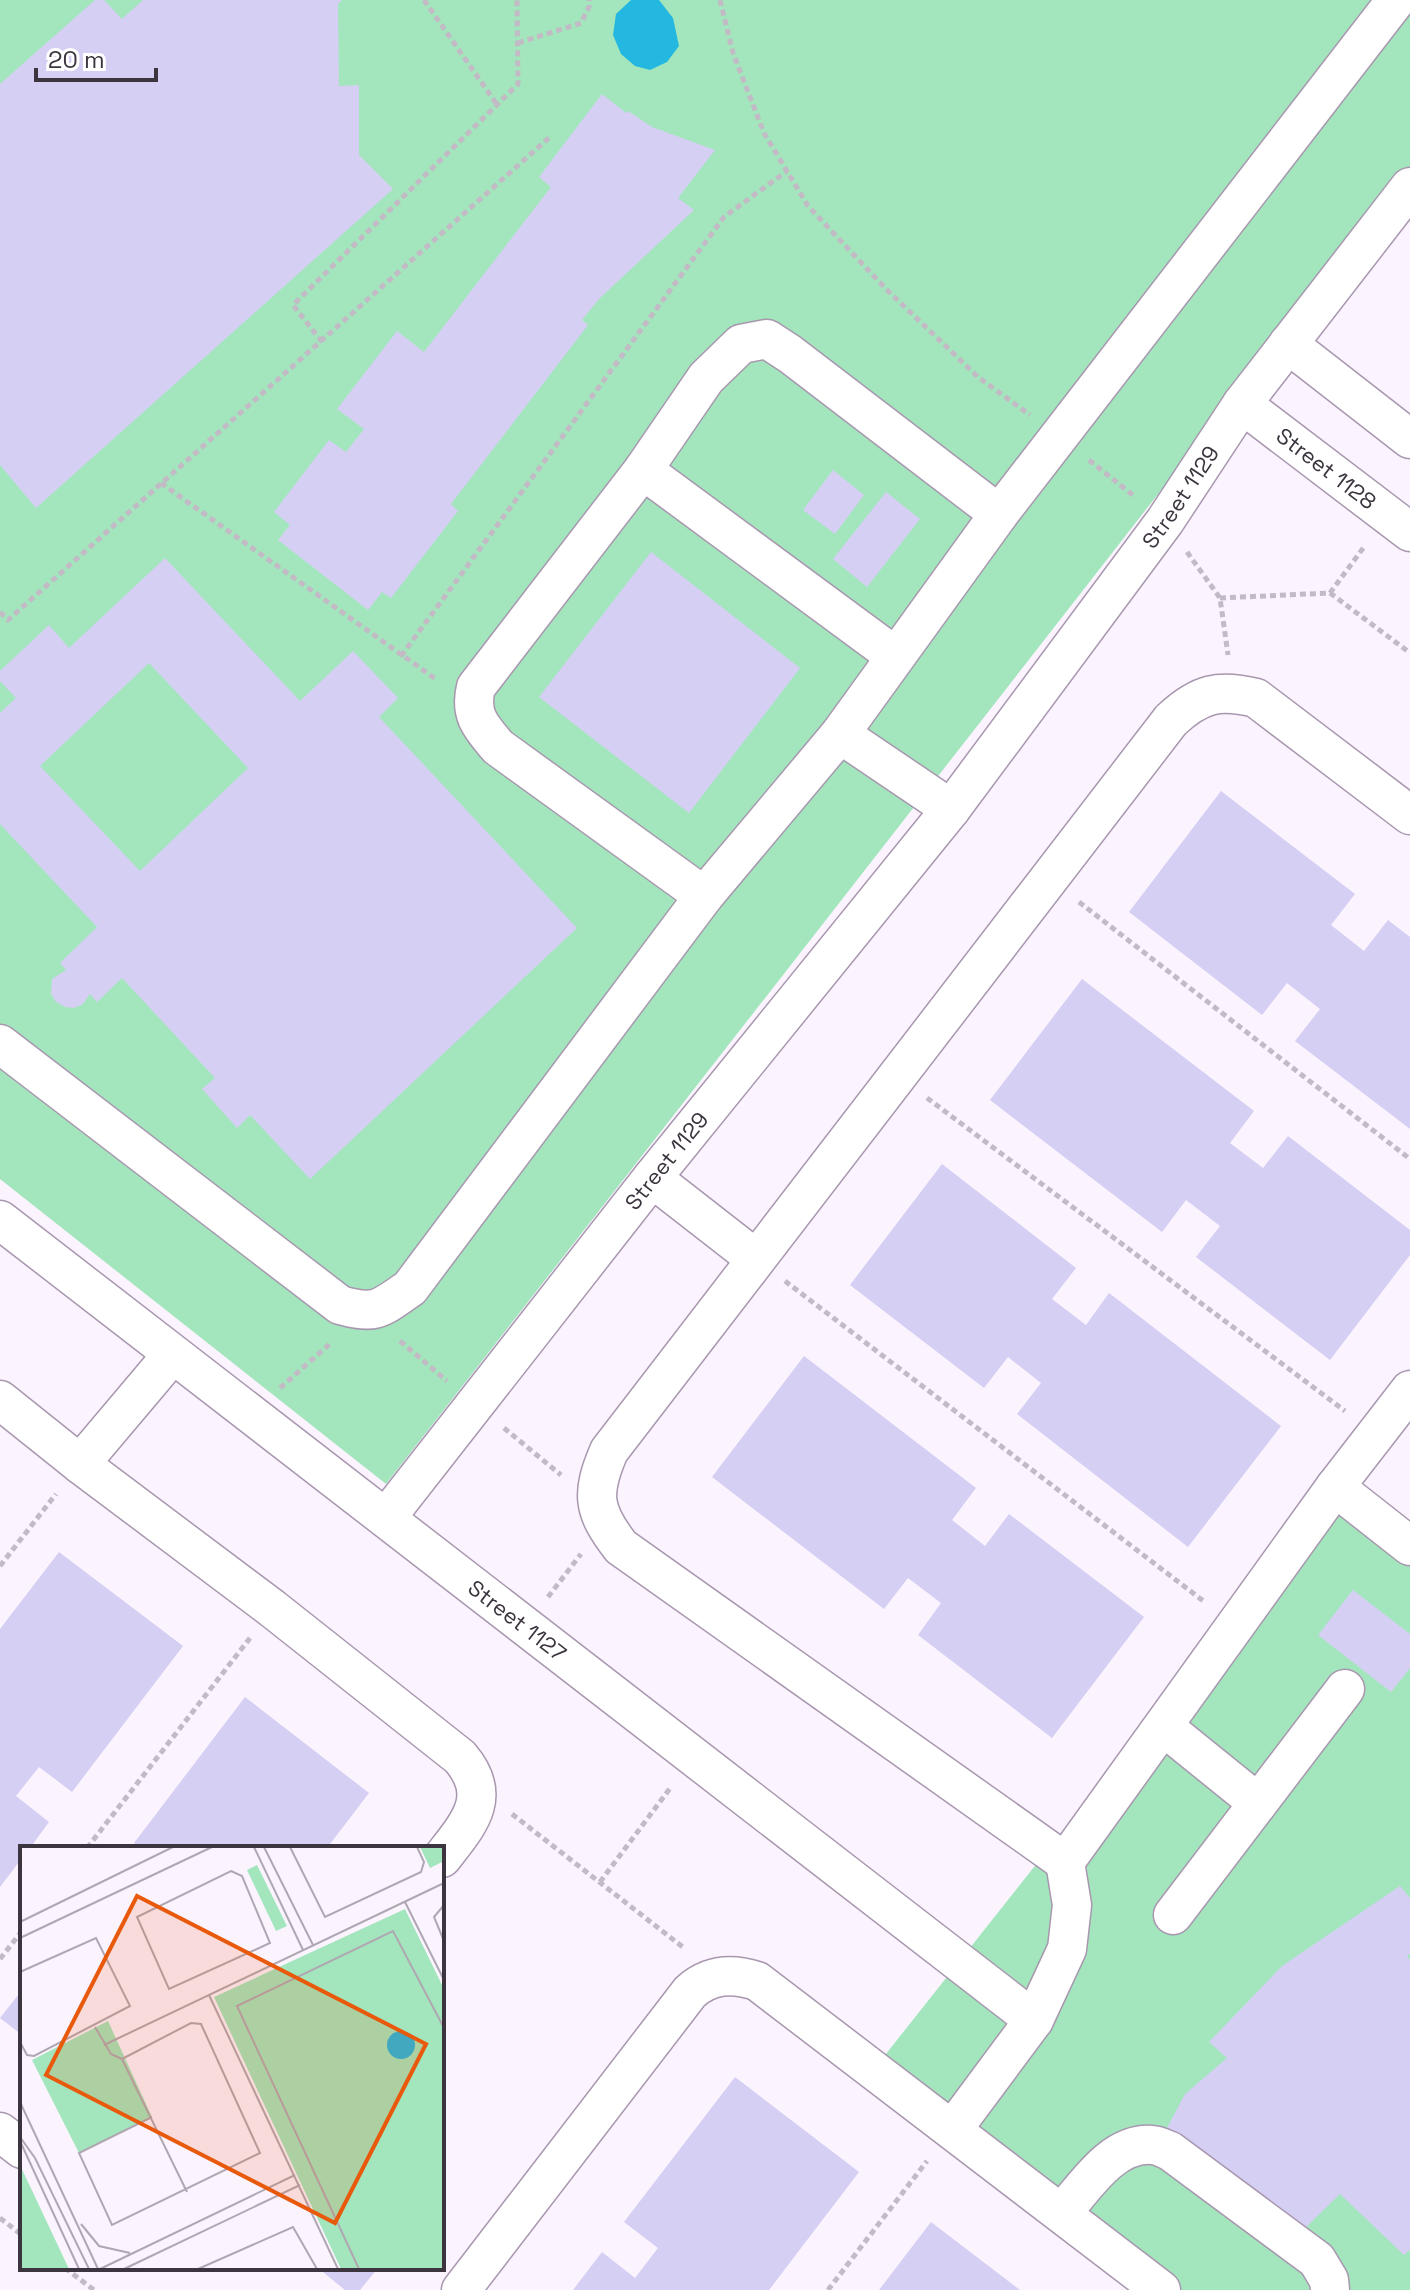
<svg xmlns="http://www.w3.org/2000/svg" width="1410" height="2290" font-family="'Space Grotesk',sans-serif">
<rect width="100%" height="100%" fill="#fbf3fe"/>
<path fill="#a3e6bd" d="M0 0H1410V171L386 1484 0 1179Z
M1335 1487 1410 1542V2290H1176L874 2069Z"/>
<path fill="#24b7e0" d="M631 0H659L673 18 679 46 667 62 650 70 635 66 621 54 613 35 616 14Z"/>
<path fill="#d5cff4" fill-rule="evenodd" d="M95 0H104L122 19 143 0H342L338 4 339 86 359 85V155L393 189 36 508 0 465V84Z
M602 94 626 113 628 111 652 127 715 150 678 198 694 210 599 299 582 320 588 325 451 504 458 511 391 598 382 592 368 610 278 540 290 525 274 512 329 440 346 452 364 429 337 409 397 331 424 352 551 187 539 177Z
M833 470 864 495 835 534 803 510Z
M886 492 920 519 867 587 833 559Z
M651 552 800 668 689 813 539 697Z
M165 558 300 701 353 651 398 698 379 717 577 928 310 1179 250 1115 237 1128 202 1089 215 1078 122 978 97 1002 90 994 83 1004 74 1008 65 1007 56 1002 51 994 52 979 66 970 60 963 97 927 0 824V713L16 698 0 681V671L49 625 69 648ZM149 663 248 768 140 871 40 766Z
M1221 791 1355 894 1331 925 1364 951 1388 920 1410 937V1129L1295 1041 1320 1009 1287 983 1262 1015 1129 912Z
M1082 979 1254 1111 1230 1143 1263 1168 1288 1136 1410 1230V1255L1330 1360 1196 1257 1220 1226 1186 1200 1162 1232 990 1100Z
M942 1164 1076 1268 1052 1299 1086 1325 1109 1293 1281 1426 1188 1547 1017 1414 1041 1383 1008 1357 984 1388 850 1285Z
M804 1356 976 1488 952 1520 985 1546 1009 1514 1144 1617 1052 1738 918 1635 941 1603 908 1578 884 1609 712 1477Z
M59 1552 183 1646 72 1792 39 1767 16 1796 49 1822 30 1848H22V1858L0 1887V1629Z
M1353 1590 1410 1634V1668L1391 1692 1318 1635Z
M245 1697 369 1793 327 1848H141L134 1843Z
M1400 1886 1410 1898V1954L1407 1956 1410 1960V2250L1404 2255 1340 2194 1299 2234 1167 2128 1185 2094 1227 2058 1209 2042 1282 1966Z
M22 1990V2035L0 2018Z
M735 2077 859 2172 769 2290H573L602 2252 635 2278 658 2248 624 2222Z
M931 2222 1020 2290H879Z
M318 2268H378L360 2290H345Z"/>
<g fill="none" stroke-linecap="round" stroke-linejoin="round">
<g stroke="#a897af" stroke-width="41">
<g id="minor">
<path d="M1288 344 1410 439"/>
<path id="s1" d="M1242 404 1410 532"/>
<path d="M643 470 895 656"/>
<path d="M840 734 951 809"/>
<path d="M704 896 498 747C481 727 469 715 476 687L643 470 706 378 741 344 767 339 790 354 999 514"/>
<path d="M0 1044 340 1305C376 1315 380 1309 410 1288L704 896 840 734 999 514 1396 0"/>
<path d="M652 1178 756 1259"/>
<path id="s2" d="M0 1220 1034 2020"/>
<path d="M0 1400 80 1464 273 1609 460 1757C494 1797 469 1823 442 1858"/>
<path d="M80 1464 172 1355"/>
<path d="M1335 1487 1410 1546"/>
<path id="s3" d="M386 1518 652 1178 951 809 1165 521 1242 404 1410 187"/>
<path d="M1164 1727 1258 1803"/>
<path d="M1065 1862 621 1547C592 1510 591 1493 609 1451L1171 720C1200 693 1219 689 1256 698L1410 815"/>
<path d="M1173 1915 1345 1689"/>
<path d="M953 2129 1034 2020 1067 1949 1072 1905 1065 1862 1335 1487 1410 1390"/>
<path d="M0 2132 22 2149"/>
<path d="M1062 2213C1085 2187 1112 2142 1152 2145 1158 2145 1165 2149 1170 2151L1317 2260 1329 2280 1330 2290"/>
<path d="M461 2290 690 1992C710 1974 732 1973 757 1981L1161 2290"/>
</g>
</g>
<path stroke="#c2bac5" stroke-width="5" stroke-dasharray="6 4" stroke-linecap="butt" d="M424 0 498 106
M720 0 733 53 764 133 808 206 886 289 978 377 1030 415
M518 43 581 23 589 7V0
M322 342 293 305 518 84 517 0
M1089 460 1134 496
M161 483 437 680
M1187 552 1220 598 1228 655
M1330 593 1410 653
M1220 598 1330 593 1364 547
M0 612 8 620 551 136
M401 656 724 217 787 171
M1079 902 1410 1159
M927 1098 1345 1411
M785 1281 1206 1603
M400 1341 447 1381
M280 1388 332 1342
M504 1428 561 1475
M0 1566 56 1494
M548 1597 581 1554
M512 1814 684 1948
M87 1848 250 1638
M600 1882 671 1787
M0 1959 22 1931
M0 2218 22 2235
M65 2268 94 2290
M828 2290 927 2161"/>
<use href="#minor" stroke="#fff" stroke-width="38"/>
</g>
<g text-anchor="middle" stroke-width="7" stroke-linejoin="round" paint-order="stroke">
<g font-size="22" fill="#3c353f" stroke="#fff">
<text dy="8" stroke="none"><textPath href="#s1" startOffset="106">Street 1128</textPath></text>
<text dy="8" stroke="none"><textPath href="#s3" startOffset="1294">Street 1129</textPath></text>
<text dy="8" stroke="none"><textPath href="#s3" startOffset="454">Street 1129</textPath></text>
<text dy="8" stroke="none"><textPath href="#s2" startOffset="654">Street 1127</textPath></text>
</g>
</g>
<g transform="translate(20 1846)">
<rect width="424" height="424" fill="#fbf3fe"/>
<path d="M400 1H424V15L410 22ZM237 19 267 80 256 85 227 24ZM385 63 424 143V423H321L194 151ZM88 175 132 271 59 307 12 214ZM0 319 49 423H0Z" fill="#a3e6bd"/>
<path d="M367 199a14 14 0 1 1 28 0a14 14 0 1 1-28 0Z" fill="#24b7e0"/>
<path fill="none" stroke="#afa7b2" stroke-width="2" d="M234 1 283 104M244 1 293 99M270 1 305 71 401 26 404 16 397 1M211 25 222 30 250 97 149 143 117 71ZM385 56 424 134M424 59 414 71 424 95M0 76 153 1M0 92 192 1M0 126 76 92 110 160 14 210 7 209 0 196M189 149 318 423M75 181 91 208 102 213 167 346M84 199 424 37M102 213 171 177 181 178 240 307 92 379 59 307 132 271M0 256 78 423M0 291 15 312 69 423M0 295 59 423M61 378 79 400 110 407M80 423 275 329M104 423 280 339M178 423 273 381 297 423M339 423 217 160 373 85 424 182"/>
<path fill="#e8590c" fill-opacity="0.15" stroke="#e8590c" stroke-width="4" d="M117 50 406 198 315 377 26 229Z"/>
<rect width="424" height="424" fill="none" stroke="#3c353f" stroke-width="4"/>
</g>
<path d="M36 68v12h120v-12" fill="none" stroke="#3c353f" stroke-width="4"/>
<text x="48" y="68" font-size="24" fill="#3c353f" stroke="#ffffff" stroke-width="6" paint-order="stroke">20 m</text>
</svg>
